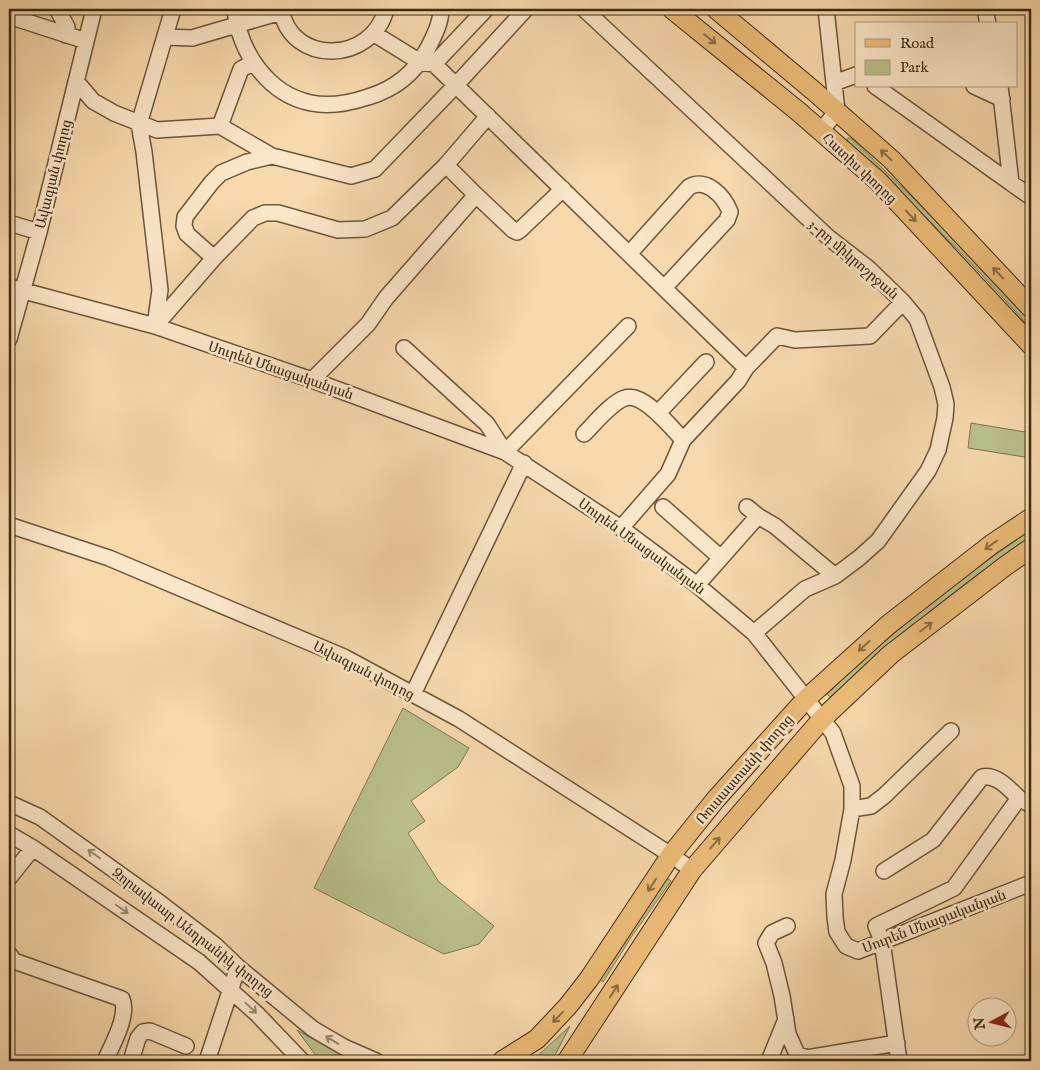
<svg xmlns="http://www.w3.org/2000/svg" width="1040" height="1070" font-family="'IM FELL English','Noto Serif Armenian',serif">
<rect width="100%" height="100%" fill="#f7d9ab"/>
<filter id="stains"><feTurbulence type="fractalNoise" baseFrequency=".004" numOctaves="4"/><feColorMatrix values="0 0 0 0 .2 0 0 0 0 .09 0 0 0 0 .02 0 0 0 .5 -.17"/></filter>
<radialGradient id="worn" r=".72"><stop offset=".6" stop-color="#630" stop-opacity="0"/><stop offset="1" stop-color="#630" stop-opacity=".3"/></radialGradient>
<path fill="#bac08b" stroke="#7b7650" d="M848 138H851C913 197 974 258 1031 322V329C973 263 911 201 847 141Z
M971 423 1031 433V458L968 448Z
M1031 530V537C959 585 894 639 830 697L827 694C890 633 959 579 1031 530Z
M403 708 469 748 458 767 411 801 425 821 408 833 439 882 494 926 479 944 444 954 314 888Z
M667 878 671 881 632 936 603 982 598 979Z
M570 1026 552 1061H532Z
M297 1030 352 1061H320Z"/>
<g fill="none" stroke-linecap="round" stroke-linejoin="round">
<g stroke="#6b563a" stroke-width="18">
<path id="minor" d="M57 9 67 27 66 35
M235 9C239 51 267 94 311 103 330 107 350 103 368 97 395 89 415 73 428 48 434 36 441 23 441 9
M281 9C291 67 373 63 386 9
M584 9 829 238 868 268 903 302 917 319 942 387 946 404 945 418 938 450 928 471 878 541 859 558 835 576 805 589 754 633
M985 9 988 24
M9 16 86 41
M373 33 420 62 434 64 746 368 738 381 683 440
M165 37 192 38 281 12
M434 64 486 9
M76 81 93 101 114 113 157 130 220 126 241 69 253 63
M834 83 856 75
M875 86 1011 183
M974 86 1002 99
M1000 86 1011 183 1031 197
M220 126 272 156 351 176 375 169 456 85 524 11
M821 131 837 111 826 9
M476 195 513 230 517 232 520 230 563 189
M9 223 39 232
M629 254 689 187C706 177 724 196 730 212L727 220 664 288
M214 258 187 234 184 226 185 217 212 182 221 173 247 162 272 156
M9 287 155 326 312 380 505 452 621 528 697 585 754 633 833 733 852 786V809L843 860 834 894 835 917 837 932 846 946 858 951 1031 883
M155 326 214 258 253 218 265 213H278L338 230 365 229 392 218 446 165 488 116
M155 326 160 290 144 152 139 124 173 9
M9 339 39 232 94 9
M404 348 487 424 505 452 628 326
M746 368 777 336 795 340 870 336 903 302
M312 380 368 324 386 298 476 195 446 165
M658 413 706 362
M584 434C594 424 612 402 625 398 643 392 671 427 683 440L668 474 621 528
M663 507 721 558
M747 507 758 516 775 526 835 576
M9 525 109 558 344 657 459 719 671 855 692 870
M697 585 758 516
M413 694 524 463
M9 803 40 817 156 900 216 946 238 967 313 1029 344 1047 376 1061
M852 809 871 806 884 796 951 731
M9 834 33 848 199 962 257 1014 302 1061
M884 871 933 840 982 777C997 774 1009 789 1019 798
M9 878 33 848
M787 926 772 933 766 943 774 963 782 996 788 1034 797 1054 807 1058 897 1043
M9 954 14 961 122 999C129 1016 112 1045 105 1061
M131 1061 138 1038 143 1032 150 1031 186 1046
M207 1061 238 967
M769 1061 786 1019
M899 1061 882 941 876 926 954 888 1019 798 1031 805"/>
</g>
<g stroke="#3c2b14" stroke-width="21">
<path id="major" d="M672 9 799 112 878 181 1031 345
M716 9 815 92 892 160 1031 308
M502 1061 537 1039 568 1006 589 979 671 855 716 799 806 699 888 625 992 544 1031 518
M567 1061 692 870 822 719 891 654 1004 567 1031 548"/>
</g>
<use href="#minor" stroke="#fae6c8" stroke-width="15"/>
<use href="#major" stroke="#ecbc76" stroke-width="19"/>
</g>
<defs><path id="oneway-shaft" d="M-6 0H5M1.5-3L5.5 0L1.5 3" fill="none" stroke-width="1.6" stroke-linecap="round" stroke-linejoin="round" transform="scale(1.25)"/></defs>
<g stroke="#8b6c40">
<use href="#oneway-shaft" transform="translate(710 39) rotate(39)"/>
<use href="#oneway-shaft" transform="translate(886 155) rotate(-137)"/>
<use href="#oneway-shaft" transform="translate(911 216) rotate(47)"/>
<use href="#oneway-shaft" transform="translate(998 273) rotate(-133)"/>
<use href="#oneway-shaft" transform="translate(991 545) rotate(144)"/>
<use href="#oneway-shaft" transform="translate(926 627) rotate(-37)"/>
<use href="#oneway-shaft" transform="translate(864 646) rotate(138)"/>
<use href="#oneway-shaft" transform="translate(715 843) rotate(-49)"/>
<use href="#oneway-shaft" transform="translate(652 885) rotate(123)"/>
<use href="#oneway-shaft" transform="translate(614 991) rotate(-57)"/>
<use href="#oneway-shaft" transform="translate(558 1017) rotate(134)"/>
</g>
<g stroke="#9b886e">
<use href="#oneway-shaft" transform="translate(94 854) rotate(-145)"/>
<use href="#oneway-shaft" transform="translate(122 909) rotate(35)"/>
<use href="#oneway-shaft" transform="translate(251 1008) rotate(43)"/>
<use href="#oneway-shaft" transform="translate(332 1040) rotate(-149)"/>
</g>
<g text-anchor="middle" stroke-width="5" stroke-linejoin="round" paint-order="stroke">
<g font-size="14" fill="#3c2b14" stroke="#fae6c8">
<text transform="translate(860 168) rotate(43)" y="5">Հատիս փողոց</text>
<text transform="translate(53 174) rotate(-76)" y="5">Ավագյան փողոց</text>
<text transform="translate(854 259) rotate(41)" y="5">3-րդ միկրոշրջան</text>
<text transform="translate(281 370) rotate(19)" y="5">Սուրեն Մնացականյան</text>
<text transform="translate(642 546) rotate(36)" y="5">Սուրեն Մնացականյան</text>
<text transform="translate(364 670) rotate(27)" y="5">Ավագյան փողոց</text>
<text transform="translate(744 769) rotate(-49)" y="5">Ռուսաստանի փողոց</text>
<text transform="translate(934 921) rotate(-21)" y="5">Սուրեն Մնացականյան</text>
<text transform="translate(193 932) rotate(38)" y="5">Զորավաար Անդրանիկ փողոց</text>
</g>
</g>
<rect width="1040" height="1070" fill="none" stroke="#f7d9ab" stroke-width="30"/>
<rect x="10" y="10" width="1020" height="1050" fill="none" stroke="#3c2b14" stroke-width="2.5"/>
<rect x="15" y="15" width="1010" height="1040" fill="none" stroke="#3c2b14"/>
<rect x="855" y="22" width="162" height="65" fill="#fae6c8" stroke="#ae9b80"/>
<rect x="865" y="39" width="25" height="8" fill="#ecbc76" stroke="#ae9b80"/>
<text x="900" y="48" font-size="15" fill="#3c2b14">Road</text>
<rect x="865" y="60" width="25" height="15" fill="#bac08b" stroke="#ae9b80"/>
<text x="900" y="72" font-size="15" fill="#3c2b14">Park</text>
<g transform="translate(992 1022) rotate(263)"><circle r="24" fill="#fae6c8" stroke="#ae9b80"/>
<path d="M0-4L9 19L0 12L-9 19Z" fill="#8f2418"/>
<text y="-8" font-size="14" font-weight="bold" text-anchor="middle" fill="#3c2b14">N</text>
</g>
<rect width="100%" height="100%" filter="url(#stains)"/>
<rect width="100%" height="100%" fill="url(#worn)"/>
</svg>
